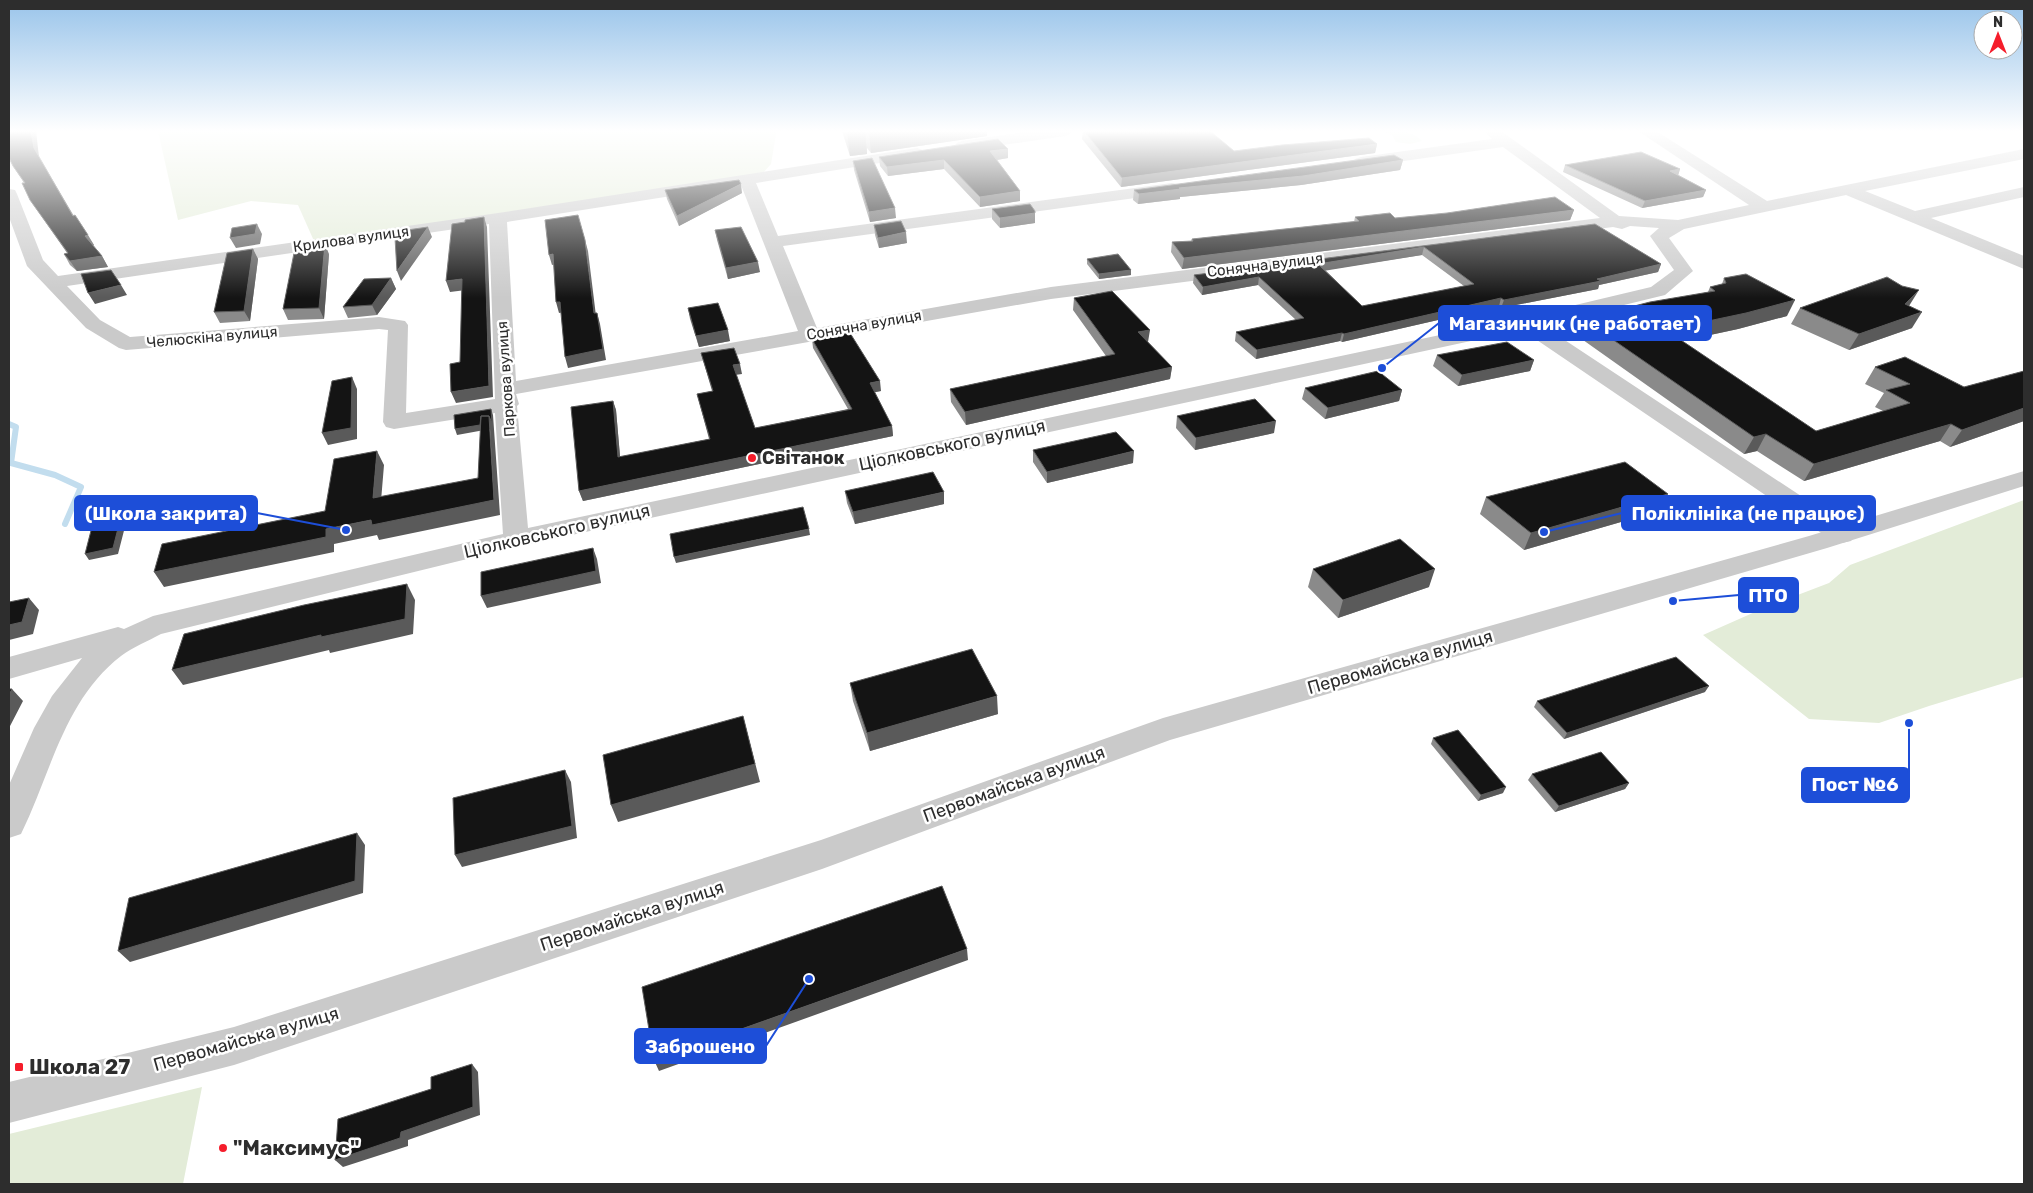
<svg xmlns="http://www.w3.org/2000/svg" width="2033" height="1193" font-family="Rubik,sans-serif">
<rect width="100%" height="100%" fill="#fff"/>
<path fill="#e3ecd8" d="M158 131H775L776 134 771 164 762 174 314 241 298 205 251 201 178 220Z
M1381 131C1397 131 1411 129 1422 141L1410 144 1396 142 1392 135Z
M2024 500V677L1929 706 1879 723 1809 719 1703 635 1764 608 1829 583 1850 565Z
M202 1087 183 1184H9V1134Z"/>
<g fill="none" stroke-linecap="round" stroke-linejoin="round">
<path stroke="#c2ddee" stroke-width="6" d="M9 424 16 427 11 463 55 475 81 487 65 524"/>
<path fill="#cacaca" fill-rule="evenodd" d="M1032 131H1072L1070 134 1065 136 962 151 957 149 954 146 957 143 962 141Z
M1484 131H1501L1619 216 1678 220 1749 205 1638 131H1656L1767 201 2024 149V159L1865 191 1915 211 2024 187V197L1931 218 2024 256V269L1846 195 1684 229 1669 238 1693 271 1665 295 1542 325 1851 529 1855 535 1851 541 1842 543 1833 541 1522 330 516 547 161 634C148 641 133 647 121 656 64 700 51 773 21 834L9 838V785L34 728 52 696 82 658 9 679V657L118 627 124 629 153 616 503 534 495 413 394 429 386 427 383 422 388 330 379 329 126 350 119 348 86 328 27 266 9 217V189L15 190 17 194 43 260 58 276 498 213 917 148 923 150 925 153 923 156 756 183 778 236 1172 183 1178 184 1180 188 1178 192 1172 193 783 246 817 328 1051 287 1600 218 1503 147 1361 167 1355 165 1353 162 1355 159 1361 157 1492 139ZM741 185 798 331 516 381 507 222ZM489 224 495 399 406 413 408 325 405 321 379 317 130 337 100 320 67 286ZM1630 226 1659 228 1650 236 1674 270 1651 287 1525 317 528 528 517 406 519 404 516 394 1051 299 1613 227 1622 229Z"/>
<path fill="#cacaca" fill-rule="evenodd" d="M2024 471V486L1827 548 1170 740 822 869 234 1065 9 1123V1082L234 1027 821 840 1163 718 1809 536Z"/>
</g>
<path fill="#8a8a8a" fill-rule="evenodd" d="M842 131H987V136L871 153 867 148V154L850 156Z
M1083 131H1210L1234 151 1377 144 1375 153 1121 187 1082 139Z
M39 157 74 216 94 245H93L102 256 108 267 77 271 70 265 64 254 67 253 30 200 24 183 13 166Z
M879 157 1008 158 997 160 1020 191V201L980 207 944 169 888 176 880 166Z
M1403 160 1400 170 1301 185 1180 197V199L1138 204 1133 200 1134 190Z
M853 161 896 218 870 222 854 170Z
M1565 165 1680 169 1678 175 1706 190 1703 197 1642 208 1563 172Z
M665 190 742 193 679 226 667 199Z
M992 209 1035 211V223L1000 228 992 219Z
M1574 210 1570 220 1182 269 1171 252 1172 242 1191 241 1192 239 1354 222 1355 217 1395 218Z
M1595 224 1661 264 1658 272 1599 285 1598 289 1501 308 1499 306 1342 342 1340 341 1256 359 1235 341 1236 332 1296 320 1258 285 1202 295 1193 283 1194 275ZM1422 255 1464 286 1362 306 1325 270Z
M874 225 907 243 879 248 875 235Z
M715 230 760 272 728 279 717 240Z
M253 249 258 259 250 321 220 323 214 312Z
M329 254 324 319 288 320 283 309Z
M1087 259 1131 270V275L1099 279 1087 264Z
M391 278 396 289 377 315 348 318 343 307Z
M1724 278 1787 316 1738 329 1682 341 1816 431 1883 411 1875 407 1884 393 1865 384 1875 367 1964 387 2024 371V421L1950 447 1940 441 1804 481 1757 451 1744 454 1576 335 1583 319 1708 292 1710 287 1722 284Z
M1074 298 1148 342 1172 367 1170 379 966 425 951 402 950 389 1106 356 1073 310Z
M1909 306 1912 328 1849 350 1791 324 1800 308Z
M688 308 730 341 699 347 690 319Z
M812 339 881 391 874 392 892 426 893 436 583 501 579 491 613 401 616 410 620 457 709 439 697 394 712 391 701 353 742 374H736L755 428 848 409 813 348Z
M1437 355 1534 360 1530 371 1458 386 1433 366Z
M1305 388 1402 390 1399 401 1325 419 1302 399Z
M1177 416 1274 433 1195 450 1176 428Z
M1033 450 1133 463 1047 483 1033 462Z
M845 491 944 504 855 524 847 503Z
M1486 497 1659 511 1524 550 1480 514Z
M1313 569 1429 587 1338 618 1308 587Z
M850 683 998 714 870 751 853 701Z
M1705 692 1564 739 1534 707 1537 701Z
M1433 738 1503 793 1478 801 1431 744Z
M1532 774 1629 783 1625 789 1555 812 1528 780Z"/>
<path fill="#5a5a5a" d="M31 131H36L39 157 34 148Z
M847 131H865L867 154 850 156Z
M869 131H987V136L871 153Z
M1377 144 1375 153 1121 187 1122 178Z
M1008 149V158L990 161V151Z
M944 160V169L888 176 887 167Z
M1403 160 1400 170 1301 185 1180 197V199L1138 204 1139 194 1179 188Z
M1680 169 1678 176 1670 171Z
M741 184 742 193 679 226 677 216Z
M1706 190 1703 197 1642 208 1645 201Z
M1020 191V201L980 207V197Z
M895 208 896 218 870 222 869 212Z
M1574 210 1570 220 1182 269 1184 258Z
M1035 213V223L1000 228V218Z
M484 217 487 227 493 397 456 403 451 392 489 386Z
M257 224 262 234 260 244 236 248 230 238Z
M428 227 432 237 401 281 397 271Z
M906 232 907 243 879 248 878 238Z
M88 235 94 245 91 246 85 236Z
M585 240 588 251 597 324 594 313Z
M325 244 329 254 324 319 319 308Z
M1424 247 1422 255 1317 272 1318 264Z
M253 249 258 259 250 321 244 311Z
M553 254 556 264 552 265 549 255Z
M102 256 108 267 77 271 70 261Z
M758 262 760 272 728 279 726 268Z
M1661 264 1658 272 1599 285 1598 289 1501 308 1504 300Z
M1131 270V275L1099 279V274Z
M1259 277 1258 285 1202 295 1203 287Z
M391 278 396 289 377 315 372 305Z
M462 279 466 290 450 292 446 281Z
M121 285 127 295 95 304 88 293Z
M1919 290 1909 306 1896 320 1905 304Z
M1501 298 1499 306 1342 342 1344 334Z
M1795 300 1787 316 1738 329 1659 346 1666 330Z
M556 302H560L564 312 559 313Z
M1922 312 1912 328 1849 350 1859 334Z
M597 313 600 324 606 360 568 368 565 357Z
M728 330 730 341 699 347 696 336Z
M1150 330 1148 342 1137 344 1138 332Z
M1342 333 1340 341 1256 359 1257 350Z
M1534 360 1530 371 1458 386 1462 375Z
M740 364 742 374 735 375 733 365Z
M1172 367 1170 379 966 425 965 412Z
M352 377 357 389V439L328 445 322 433Z
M880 381 881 391 871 393 870 383Z
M1402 390 1399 401 1325 419 1328 408Z
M613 401 616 410 621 467 618 457Z
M2024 408V421L1950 447 1962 430Z
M491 409 493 415 500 515 379 540 377 535 334 544V552L164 587 154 572 326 529 371 520 494 500 490 429 457 435 455 429 489 416Z
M1276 421 1274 433 1195 450 1196 438Z
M1951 424 1940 441 1804 481 1814 464Z
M892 426 893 436 583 501 579 491Z
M1766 434 1757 451 1744 454 1754 437Z
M377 451 384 465 380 513 373 498Z
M1134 451 1133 463 1047 483V472Z
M944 492V504L855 524 853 512Z
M1668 494 1659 511 1524 550 1531 533Z
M123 509 128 515 118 554 89 560 85 554Z
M809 529 810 535 676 563 674 557Z
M593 548 597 559 601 583 487 608 481 596Z
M1435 569 1429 587 1338 618 1343 600Z
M407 584 415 600 413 634 330 653 329 650 183 685 172 670Z
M29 598 39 610 33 634 9 640V625Z
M1709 686 1705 692 1564 739 1567 733Z
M12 689 23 701 9 728V695Z
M997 696 998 714 870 751 867 733Z
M743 716 760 782 618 822 611 805Z
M565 770 571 782 577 838 462 867 455 855Z
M1629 783 1625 789 1555 812 1559 806Z
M1506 787 1503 793 1478 801 1481 795Z
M357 833 365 845 363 893 130 962 118 951Z
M967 949 968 960 659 1071 654 1060Z
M472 1064 478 1072 480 1115 408 1140V1146L343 1167 335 1160 401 1132Z"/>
<path fill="#141414" stroke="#5a5a5a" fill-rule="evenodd" d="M9 131H31L34 148 73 216 75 215 88 235 85 236 102 256 70 261 64 254 68 253 30 200 22 183H25L13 166 9 158Z
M1084 131H1210L1234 151 1282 145 1369 138 1377 144 1122 178Z
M998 139 1008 149 990 151 1020 191 980 197 944 160 887 167 879 157Z
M1641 152 1680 169 1670 171 1706 190 1645 201 1565 165Z
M1394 155 1403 160 1303 176 1179 188 1181 189 1139 194 1134 190Z
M872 158 895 208 869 212 853 161Z
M739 180 741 184 677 216 665 190Z
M1555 197 1574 210 1184 258 1172 242 1193 241 1192 239 1359 221 1355 217 1390 213 1395 218 1447 213Z
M1030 204 1035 211V213L1000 218 992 209Z
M578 215 585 240 594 313H597L603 349 565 357 560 302H556L553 254 549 255 545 220Z
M484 217 489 386 451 392 450 364 460 362 462 279 446 281 452 224 465 222V220Z
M901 221 906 232 878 238 874 225Z
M257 224 255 234 230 238 232 228Z
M1595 224 1661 264 1597 279 1601 281 1504 300 1501 298 1344 334 1342 333 1257 350 1236 332 1304 318 1259 277 1203 287 1194 275ZM1424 247 1474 284 1362 306 1318 264Z
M428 227 397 271 395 238 400 231Z
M741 227 758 262 726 268 715 230Z
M325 244 319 308 283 309 295 248Z
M253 249 244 311 214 312 227 253Z
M1118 254 1131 270 1099 274 1087 259Z
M111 270 121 285 88 293 81 274Z
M1746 274 1795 300 1746 313 1666 330 1816 431 1910 403 1886 390 1910 384 1875 367 1905 357 1964 387 2024 371V408L1962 430 1951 424 1814 464 1766 434 1754 437 1583 319 1650 302 1715 291 1710 287 1726 283 1724 278Z
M1887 277 1902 286 1919 290 1905 304 1922 312 1859 334 1800 308Z
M391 278 372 305 343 307 364 279Z
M1112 291 1150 330 1138 332 1172 367 965 412 950 389 1115 354 1074 298Z
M718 303 728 330 696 336 688 308Z
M850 333 880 381 870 383 892 426 579 491 571 407 613 401 618 457 710 439 697 394 713 391 701 353 734 348 740 364 733 365 755 428 852 409 812 339Z
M1507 342 1534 360 1462 375 1437 355Z
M1378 371 1402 390 1328 408 1305 388Z
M352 377 351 428 322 433 332 381Z
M1255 399 1276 421 1196 438 1177 416Z
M491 409 492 423 489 416H481L480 425 455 429 454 415Z
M481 416H489L494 500 372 525 371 520 326 529V537L154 572 162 544 325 511 334 459 377 451 373 498 478 478Z
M1116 432 1134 451 1047 472 1033 450Z
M1625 462 1668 494 1531 533 1486 497Z
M933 472 944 492 853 512 845 491Z
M803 507 809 529 674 557 670 534Z
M123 509 113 548 85 554 95 515Z
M1400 539 1435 569 1343 600 1313 569Z
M593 548 596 571 481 596V572Z
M407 584 405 619 321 637V635L172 670 184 634 304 605Z
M29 598 22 622 9 625V602Z
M972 649 997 696 867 733 850 683Z
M1676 657 1709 686 1567 733 1537 701Z
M9 689H12L9 695Z
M743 716 755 764 611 805 603 755Z
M1458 730 1506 787 1481 795 1433 738Z
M1601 752 1629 783 1559 806 1532 774Z
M565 770 572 826 455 855 453 798Z
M357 833 355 881 118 951 129 898Z
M942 886 967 949 654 1060 642 987Z
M472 1064 473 1107 401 1132 400 1138 335 1160 338 1119 431 1089V1077Z"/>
<linearGradient id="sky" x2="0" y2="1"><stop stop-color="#99c4ea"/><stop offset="0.44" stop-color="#fff"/><stop offset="1" stop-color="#fff" stop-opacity="0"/></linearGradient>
<rect width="2033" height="298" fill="url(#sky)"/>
<g fill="#f51d2b" stroke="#fff" stroke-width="2">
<circle cx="752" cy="458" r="5"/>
<rect x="14" y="1062" width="10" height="10" rx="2.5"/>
<circle cx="223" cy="1148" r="5"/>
</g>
<g text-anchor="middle" stroke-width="5" stroke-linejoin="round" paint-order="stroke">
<g font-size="15" fill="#2d2d2d" stroke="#fff">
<text transform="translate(351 239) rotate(-8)" y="5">Крилова вулиця</text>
<text transform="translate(1265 265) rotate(-7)" y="5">Сонячна вулиця</text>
<text transform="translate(864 325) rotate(-10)" y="5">Сонячна вулиця</text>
<text transform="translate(212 337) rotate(-5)" y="5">Челюскіна вулиця</text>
<text transform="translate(506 379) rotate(-94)" y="5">Паркова вулиця</text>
</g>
<g font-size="18" fill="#2d2d2d" stroke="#fff">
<text transform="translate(952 445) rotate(-12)" y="6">Ціолковського вулиця</text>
<text transform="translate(557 531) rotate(-13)" y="6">Ціолковського вулиця</text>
<text transform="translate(1400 662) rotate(-16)" y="6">Первомайська вулиця</text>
<text transform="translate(1014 784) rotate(-20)" y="6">Первомайська вулиця</text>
<text transform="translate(632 916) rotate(-18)" y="6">Первомайська вулиця</text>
<text transform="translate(246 1039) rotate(-16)" y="6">Первомайська вулиця</text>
</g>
<g font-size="18" font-weight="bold" fill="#2d2d2d" stroke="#fff" text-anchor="start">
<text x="762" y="464">Світанок</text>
</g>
<g font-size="21" font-weight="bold" fill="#2d2d2d" stroke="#fff" text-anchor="start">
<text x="29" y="1074">Школа 27</text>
<text x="233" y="1155">"Максимус"</text>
</g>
</g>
<path fill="none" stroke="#1d4ed8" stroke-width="2" d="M1382 368L1439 323M346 530L257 513M1544 532L1622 513M1673 601L1739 595M1909 723L1909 785M809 979L766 1046"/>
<g fill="#1d4ed8" stroke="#fff" stroke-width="2">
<circle cx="1382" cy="368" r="5"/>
<circle cx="346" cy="530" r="5"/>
<circle cx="1544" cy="532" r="5"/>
<circle cx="1673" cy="601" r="5"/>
<circle cx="1909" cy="723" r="5"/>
<circle cx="809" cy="979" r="5"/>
</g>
<g fill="#1d4ed8" stroke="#1d4ed8" stroke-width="2">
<rect x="1439" y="306" width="272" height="34" rx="5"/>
<rect x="75" y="496" width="182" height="34" rx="5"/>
<rect x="1622" y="496" width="253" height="34" rx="5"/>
<rect x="1739" y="578" width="59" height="34" rx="5"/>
<rect x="1802" y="768" width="107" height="34" rx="5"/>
<rect x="635" y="1029" width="131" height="34" rx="5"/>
</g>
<g font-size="19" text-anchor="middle" font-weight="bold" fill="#fff">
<text x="1575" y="330">Магазинчик (не работает)</text>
<text x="166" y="520">(Школа закрита)</text>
<text x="1748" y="520">Поліклініка (не працює)</text>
<text x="1768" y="602">ПТО</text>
<text x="1855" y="791">Пост №6</text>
<text x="700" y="1053">Заброшено</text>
</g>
<rect width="2033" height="1193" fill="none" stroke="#2d2d2d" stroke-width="20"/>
<g transform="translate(1998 35)"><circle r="24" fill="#ffffff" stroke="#ababab"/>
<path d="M0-4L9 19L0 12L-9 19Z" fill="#f51d2b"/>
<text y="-8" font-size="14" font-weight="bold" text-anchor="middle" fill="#2d2d2d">N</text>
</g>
</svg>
